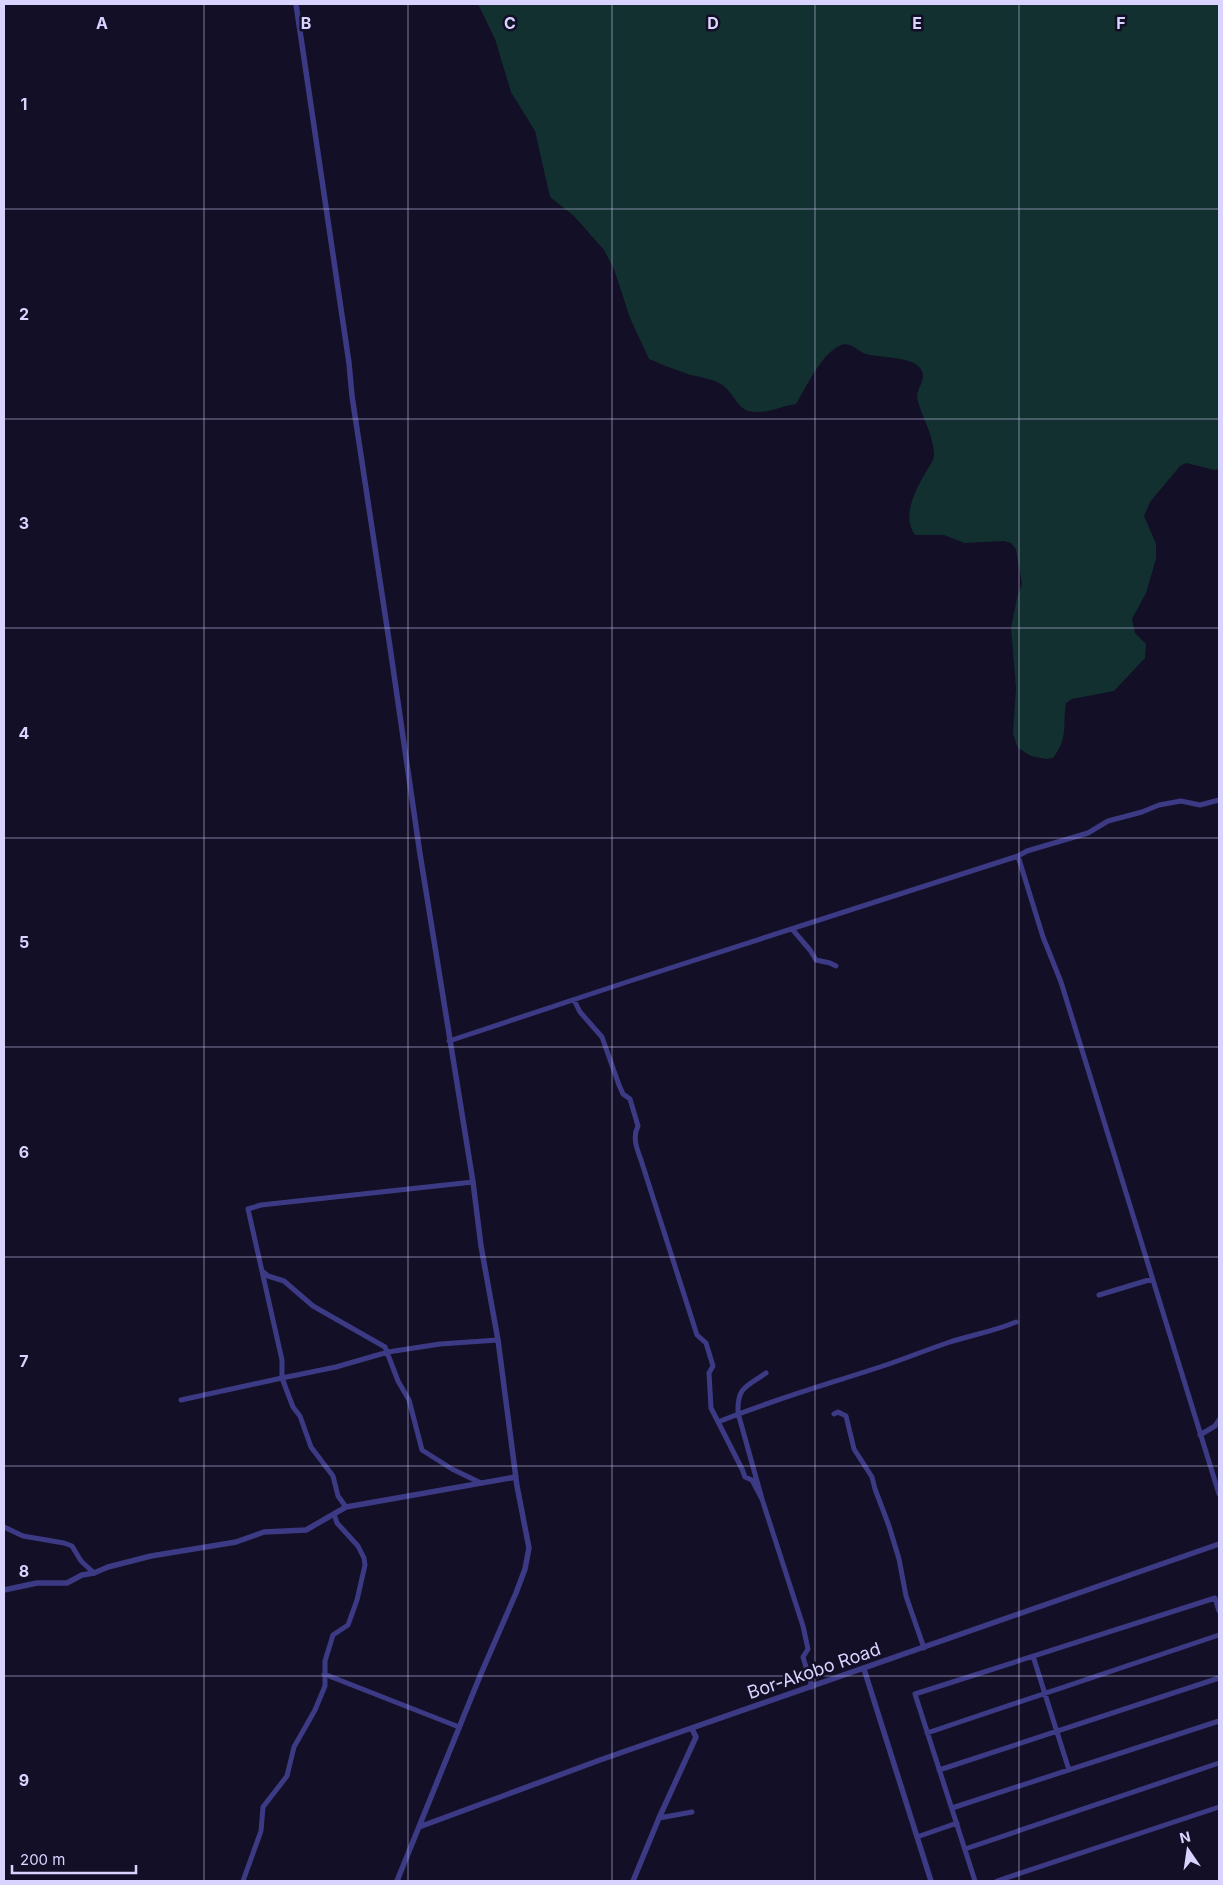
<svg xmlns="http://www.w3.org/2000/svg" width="1223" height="1885" font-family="Inter,sans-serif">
<rect width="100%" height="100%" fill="#130f26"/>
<path fill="#12302f" d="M478 4H1219V469L1215 470 1186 463 1180 466 1150 502 1144 516 1156 544V559L1146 593 1132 619 1135 633 1146 644 1145 658 1114 691 1072 699 1066 703C1062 727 1069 737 1053 758L1046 759 1031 756 1018 748 1013 734 1016 688 1011 628 1017 598 1022 584 1016 549 1011 543 1004 541 965 543 944 535H915C901 516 916 489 926 472 929 467 934 460 934 455 934 439 925 422 920 408 919 404 917 400 917 397 917 388 926 380 922 371 916 356 881 358 866 354 857 351 850 340 839 346 820 356 807 386 796 404 780 406 766 415 748 411 738 408 732 391 721 384 711 378 696 377 685 373 673 369 661 364 649 359L630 318 614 269 604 250 574 216 550 197 535 131 511 92 495 39Z"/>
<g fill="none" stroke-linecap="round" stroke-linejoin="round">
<path stroke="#3d3a85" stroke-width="5" d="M1018 856 1043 937 1061 982 1219 1494
M792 929 810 950 816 960 830 963 836 966
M574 1000 580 1012 602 1037 619 1085 623 1094 630 1099 638 1126C632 1137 637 1149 641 1160L697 1335 706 1343 713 1366 709 1373 711 1408 742 1469 745 1477 752 1480 762 1499
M449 1041 633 980 1018 856 1027 851 1088 833 1108 821 1142 812 1159 805 1181 801 1200 805 1219 800
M473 1182 261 1205 248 1209 282 1360V1378L336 1367 388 1352 440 1344 498 1340
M262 1271 268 1276 284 1281 313 1306 385 1347 398 1381 409 1400 422 1450 452 1469 481 1483
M1099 1295 1152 1279
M766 1373C747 1387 737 1386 738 1413L762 1499 803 1626 808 1649 803 1657 812 1687
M181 1400 282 1378 293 1407 300 1416 311 1447 333 1476 338 1496 346 1507
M834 1414 838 1412 846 1416 854 1449 872 1477 875 1489 889 1526 899 1559 906 1596 924 1648
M718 1422C774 1399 832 1383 889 1364 909 1357 929 1349 950 1342 972 1335 995 1331 1016 1322
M1200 1435 1215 1426 1219 1420
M4 1527 23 1536 64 1543 72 1546 81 1561 94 1573
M1033 1656 1069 1770
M324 1674 459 1727
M927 1733 1219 1635
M939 1770 1219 1678
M952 1808 1219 1721
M659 1818 692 1812
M917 1837 957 1823
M965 1849 1219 1763
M243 1881 261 1831 263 1807 287 1776 294 1747 315 1710 325 1686V1661L333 1635 348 1625 357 1600 365 1565 364 1558 358 1546 337 1523 334 1514
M975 1881 915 1694 1215 1598 1219 1611
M997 1881 1219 1807"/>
<path stroke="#3d3a85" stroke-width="5.5" d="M296 4 349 363 352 396 390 647 420 854 473 1182 481 1246 498 1340 517 1486 529 1548 525 1569 516 1593 480 1676 397 1881
M4 1590 37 1583H67L82 1575 94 1573 108 1567 151 1556 236 1542 264 1532 306 1530 346 1507 516 1477
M864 1669 931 1881
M419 1827 600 1760 1219 1544
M633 1881 659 1818 696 1737 692 1729"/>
</g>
<path fill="none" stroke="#d9d4ff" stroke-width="1" stroke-opacity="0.55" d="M204 4V1881M408 4V1881M612 4V1881M815 4V1881M1019 4V1881M4 209H1219M4 419H1219M4 628H1219M4 838H1219M4 1047H1219M4 1257H1219M4 1466H1219M4 1676H1219"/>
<g text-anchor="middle" stroke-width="5" stroke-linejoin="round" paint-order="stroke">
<g font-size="18" fill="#d9d4ff" stroke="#130f26">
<text transform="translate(814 1671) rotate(-19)" y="6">Bor-Akobo Road</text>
</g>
</g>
<g font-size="16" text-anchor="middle" font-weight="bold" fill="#d9d4ff" stroke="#130f26" stroke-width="5" stroke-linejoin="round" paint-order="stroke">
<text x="102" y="29">A</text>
<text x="306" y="29">B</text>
<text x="510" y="29">C</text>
<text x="713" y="29">D</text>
<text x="917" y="29">E</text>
<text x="1121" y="29">F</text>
<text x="24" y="110">1</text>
<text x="24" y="320">2</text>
<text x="24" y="529">3</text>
<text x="24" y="739">4</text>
<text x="24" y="948">5</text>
<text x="24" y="1158">6</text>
<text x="24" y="1367">7</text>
<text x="24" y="1577">8</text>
<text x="24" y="1786">9</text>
</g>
<rect width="1223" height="1885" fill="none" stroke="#d9d4ff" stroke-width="10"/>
<g transform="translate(1188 1850) rotate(347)" stroke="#130f26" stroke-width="4" paint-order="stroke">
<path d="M0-4L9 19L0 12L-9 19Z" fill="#d9d4ff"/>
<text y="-8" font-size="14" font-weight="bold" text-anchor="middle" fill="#d9d4ff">N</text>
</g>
<path d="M12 1865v8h124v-8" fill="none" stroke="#d9d4ff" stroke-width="2.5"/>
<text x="20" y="1865" font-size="15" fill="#d9d4ff" stroke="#130f26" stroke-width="4" paint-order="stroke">200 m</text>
</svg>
